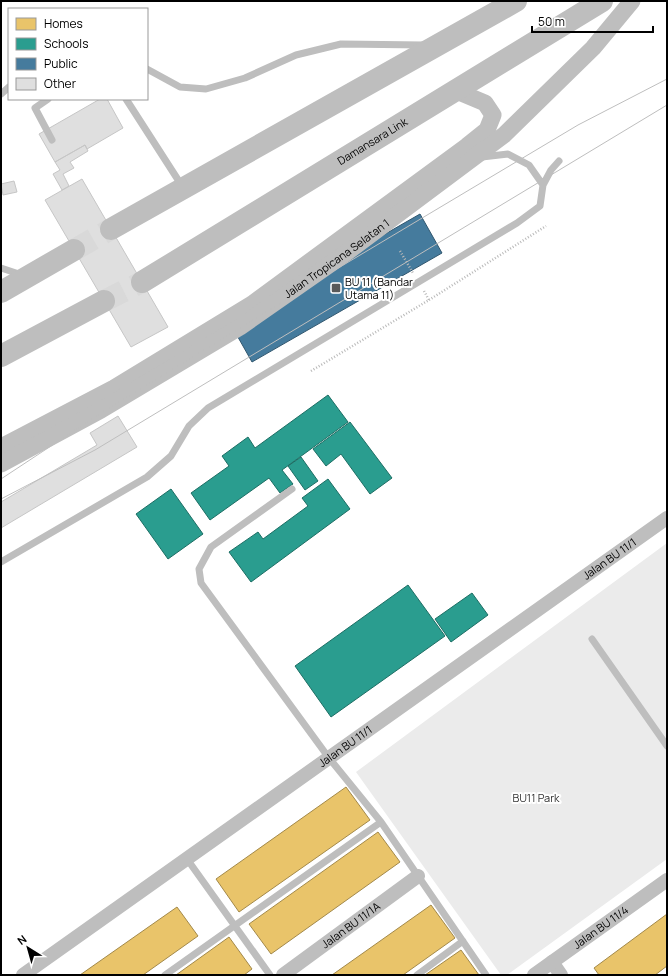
<svg xmlns="http://www.w3.org/2000/svg" width="668" height="976" font-family="Manrope,sans-serif">
<rect width="100%" height="100%" fill="#fff"/>
<path fill="#ebebeb" d="M667 543V859L507 975H501L356 772Z"/>
<path fill="#e9c46a" stroke="#a3894a" d="M346 787 370 820 239 912 216 879Z
M378 832 400 862 271 954 249 924Z
M431 905 455 938 403 975H332Z
M177 907 198 936 143 975H80Z
M667 914V966L655 975H599L594 968Z
M229 937 252 969 244 975H176Z
M461 950 479 975H425Z"/>
<path fill="#2a9d8f" stroke="#1d6e64" d="M328 395 348 422 282 470 293 484 280 493 269 478 210 520 191 493 229 466 222 456 248 437 255 448Z
M350 422 392 478 370 494 341 454 326 466 313 449Z
M301 457 318 481 305 490 288 466Z
M328 479 350 509 251 582 229 552 258 532 263 539 308 506 302 498Z
M171 489 203 534 168 559 136 514Z
M408 585 445 636 331 717 295 666Z
M472 593 488 615 451 642 435 619Z"/>
<path fill="#457b9d" stroke="#30566e" d="M420 214 442 253 252 362 230 323Z"/>
<path fill="#dfdfdf" stroke="#c6c6c6" d="M100 99H107L123 128 87 149 85 145 55 162 39 134Z
M85 145 88 151 70 162 74 168 63 174 69 186 62 190 53 174 60 170 55 162Z
M82 179 168 327 131 347 45 200Z
M14 181 17 192 3 195 1 184Z
M118 416 137 447 1 528V502L97 445 90 433Z"/>
<g fill="none" stroke-linecap="round" stroke-linejoin="round">
<path stroke="#d9d9d9" stroke-width="22" stroke-dasharray="22 11" stroke-linecap="butt" d="M74 250 111 229
M104 301 142 282"/>
<path stroke="#b9b9b9" stroke-width="2.5" stroke-dasharray="1 2" stroke-linecap="butt" d="M400 251 413 273
M429 300 546 226
M311 371 429 300 424 291"/>
<path stroke="#bebebe" stroke-width="7" d="M147 69 180 87 206 89 245 78 296 55 341 44 424 45
M1 94 9 87
M48 99 35 108 52 140
M126 99 182 186
M543 185 551 170 559 161
M1 268 22 275
M292 489 211 547 199 569 201 583 329 758 381 822 486 975
M1 562 147 477 171 456 189 426 208 408 517 223 540 206 543 185 529 165 508 154 482 157
M592 639 667 746
M187 859 270 975
M165 975 381 822
M417 975 463 941"/>
<g stroke="#bebebe" stroke-width="14">
<path d="M552 962 561 975"/>
<path id="s1" d="M23 975 667 518"/>
<path id="s2" d="M283 975 418 876"/>
<path id="s3" d="M534 975 667 880"/>
</g>
<g stroke="#bebebe" stroke-width="17">
<path d="M1 447 114 388 252 304 467 146 487 130 493 115 485 103 454 90"/>
<path id="s4" d="M1 464 101 410 240 327 346 253 504 135 593 48 632 1"/>
</g>
<g stroke="#bebebe" stroke-width="22">
<path d="M111 229 516 1"/>
<path id="s5" d="M142 282 602 1"/>
<path d="M1 292 74 250"/>
<path d="M1 356 104 301"/>
</g>
<path stroke="#bebebe" stroke-width="1" d="M1 479 101 413 330 273 578 125 667 79
M1 499 95 450 667 105"/>
</g>
<rect fill="#595959" stroke="#fff" stroke-width="1.5" x="331" y="283" width="10" height="10" rx="2"/>
<g text-anchor="middle" stroke-width="4" stroke-linejoin="round" paint-order="stroke">
<g font-size="11" fill="#000" stroke="#fff">
<text dy="4" stroke="none"><textPath href="#s5" startOffset="270">Damansara Link</textPath></text>
<text dy="4" stroke="none"><textPath href="#s4" startOffset="394">Jalan Tropicana Selatan 1</textPath></text>
<text dy="4" stroke="none"><textPath href="#s1" startOffset="719">Jalan BU 11/1</textPath></text>
<text dy="4" stroke="none"><textPath href="#s1" startOffset="395">Jalan BU 11/1</textPath></text>
<text dy="4" stroke="none"><textPath href="#s2" startOffset="84">Jalan BU 11/1A</textPath></text>
<text dy="4" stroke="none"><textPath href="#s3" startOffset="82">Jalan BU 11/4</textPath></text>
</g>
<g font-size="11" fill="#000" stroke="#fff" text-anchor="start">
<text x="345" y="286">BU 11 (Bandar<tspan x="345" dy="13">Utama 11)</tspan></text>
</g>
<g font-size="11" fill="#323232" stroke="#fff">
<text x="536" y="802">BU11 Park</text>
</g>
</g>
<rect width="668" height="976" fill="none" stroke="#000000" stroke-width="4"/>
<rect x="8" y="8" width="140" height="92" fill="#ffffff" stroke="#999999"/>
<rect x="16" y="18" width="20" height="12" fill="#e9c46a" stroke="#999999"/>
<text x="44" y="28" font-size="12" fill="#000000">Homes</text>
<rect x="16" y="38" width="20" height="12" fill="#2a9d8f" stroke="#999999"/>
<text x="44" y="48" font-size="12" fill="#000000">Schools</text>
<rect x="16" y="58" width="20" height="12" fill="#457b9d" stroke="#999999"/>
<text x="44" y="68" font-size="12" fill="#000000">Public</text>
<rect x="16" y="78" width="20" height="12" fill="#dfdfdf" stroke="#999999"/>
<text x="44" y="88" font-size="12" fill="#000000">Other</text>
<g transform="translate(28 948) rotate(323)" stroke="#ffffff" stroke-width="3" paint-order="stroke">
<path d="M0-3L7 15L0 10L-7 15Z" fill="#000000"/>
<text y="-6" font-size="11" font-weight="bold" text-anchor="middle" fill="#000000">N</text>
</g>
<path d="M532 26v6h121v-6" fill="none" stroke="#000000" stroke-width="2"/>
<text x="538" y="26" font-size="12" fill="#000000" stroke="#ffffff" stroke-width="3" paint-order="stroke">50 m</text>
</svg>
